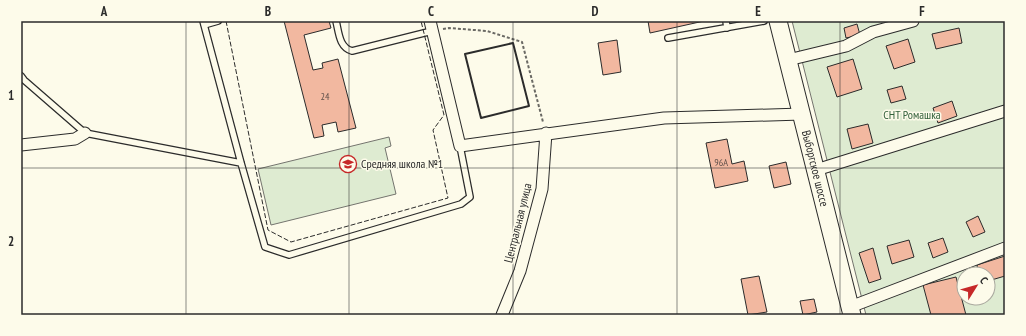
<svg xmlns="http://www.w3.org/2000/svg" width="1026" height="336" font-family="'PT Sans Narrow',sans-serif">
<rect width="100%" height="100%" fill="#fdfbea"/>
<path fill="#deebd1" stroke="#74746e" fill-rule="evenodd" d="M792 21H1005V315H866ZM964 274H988V298H964Z
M389 137 391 146 385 148 396 194 271 225 258 169Z"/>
<path fill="#f2b8a0" stroke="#2b2b2b" d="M284 21H329L331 28 304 35 313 70 323 68 322 63 338 59 356 128 338 132 336 122 322 125 324 136 314 138Z
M648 21H704L650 33Z
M857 24 860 35 846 38 844 28Z
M959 28 962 43 936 49 932 34Z
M908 39 915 62 894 69 886 46Z
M617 40 621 72 603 75 598 43Z
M853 59 862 89 837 97 827 67Z
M902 86 906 99 891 103 887 90Z
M952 101 957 116 938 123 933 108Z
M868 124 873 143 852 149 847 129Z
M727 139 732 164 744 161 748 181 715 188 706 143Z
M786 162 791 184 774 188 769 166Z
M978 216 985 232 973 237 966 222Z
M943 238 948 252 933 258 928 243Z
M909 240 914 257 892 264 887 246Z
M873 248 881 279 869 283 859 253Z
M1005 256V276L988 281V274H978L977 265Z
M759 276 767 312 748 315 741 279Z
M956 277 966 315H931L923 285Z
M814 299 817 312 803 315 800 301Z"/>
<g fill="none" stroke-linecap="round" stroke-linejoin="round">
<g stroke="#2b2b2b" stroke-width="8">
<path id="lane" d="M203 21 241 163 265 247 289 255 461 204 470 197 460 146
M336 21C339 33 339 47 352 51L432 31
M726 21 727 28
M204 25 218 21
M668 38 764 21
M21 76 24 80 85 133 241 163"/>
</g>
<g stroke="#2b2b2b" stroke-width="13">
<path id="street" d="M430 21 460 146 664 118 802 114
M788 60 846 46 873 32 913 21
M21 145 75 139 85 133
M816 170 1005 111
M850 307 1005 248
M502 315 520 271 542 189 546 133"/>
</g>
<g stroke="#2b2b2b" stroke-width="19">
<g id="primary">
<path id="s1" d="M778 21 852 315"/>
</g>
</g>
<path stroke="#6a6964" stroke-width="2" stroke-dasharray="3 2" stroke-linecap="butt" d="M443 29 449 28 487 31 522 42 543 122"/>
<use href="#lane" stroke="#fdfbea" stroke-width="5.5"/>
<use href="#street" stroke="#fdfbea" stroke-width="11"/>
<use href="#primary" stroke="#fdfbea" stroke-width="17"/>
<path stroke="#2b2b2b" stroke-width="1" stroke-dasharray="5 2" stroke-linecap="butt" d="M226 21 268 230 291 242 448 198 433 130 444 115 421 21"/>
<path stroke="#2b2b2b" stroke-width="2" d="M513 43 529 106 481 118 465 54Z"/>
</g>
<path fill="none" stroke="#2b2b2b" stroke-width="1" stroke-opacity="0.55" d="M186 21V315M349 21V315M513 21V315M677 21V315M840 21V315M21 168H1005"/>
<defs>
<g id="school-ring" transform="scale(0.9)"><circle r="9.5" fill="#fdfbea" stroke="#c62828" stroke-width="1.5"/><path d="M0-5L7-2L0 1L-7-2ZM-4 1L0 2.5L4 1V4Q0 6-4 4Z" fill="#c62828"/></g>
</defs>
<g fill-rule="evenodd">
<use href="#school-ring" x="348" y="164"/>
</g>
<g text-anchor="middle" stroke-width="3" stroke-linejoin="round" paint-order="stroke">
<g font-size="10" fill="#5d4e48">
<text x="325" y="100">24</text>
<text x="721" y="166">96А</text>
</g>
<g font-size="12" fill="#34623c" stroke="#fdfbea">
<text x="912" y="119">СНТ Ромашка</text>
</g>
<g font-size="12" fill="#2b2b2b" stroke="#fdfbea" text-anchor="start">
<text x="361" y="168">Средняя школа №1</text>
</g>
<g font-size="12" fill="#2b2b2b" stroke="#fdfbea">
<text dy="4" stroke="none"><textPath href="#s1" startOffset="152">Выборгское шоссе</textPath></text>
<text transform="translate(518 223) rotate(-76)" y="4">Центральная улица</text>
</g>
</g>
<rect width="1026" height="336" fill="none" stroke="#fdfbea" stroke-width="44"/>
<g transform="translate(976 286) rotate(53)"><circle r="19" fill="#fdfbea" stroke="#a9a89e"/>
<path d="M0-3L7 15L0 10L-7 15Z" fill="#c62828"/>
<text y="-6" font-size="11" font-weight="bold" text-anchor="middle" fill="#2b2b2b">С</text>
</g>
<rect x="22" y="22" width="982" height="292" fill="none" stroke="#2b2b2b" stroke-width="1.5"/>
<g font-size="13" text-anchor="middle" font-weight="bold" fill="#2b2b2b">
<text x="104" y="16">A</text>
<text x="268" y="16">B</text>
<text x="431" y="16">C</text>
<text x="595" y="16">D</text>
<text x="758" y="16">E</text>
<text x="922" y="16">F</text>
<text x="11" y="100">1</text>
<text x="11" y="246">2</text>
</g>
</svg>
